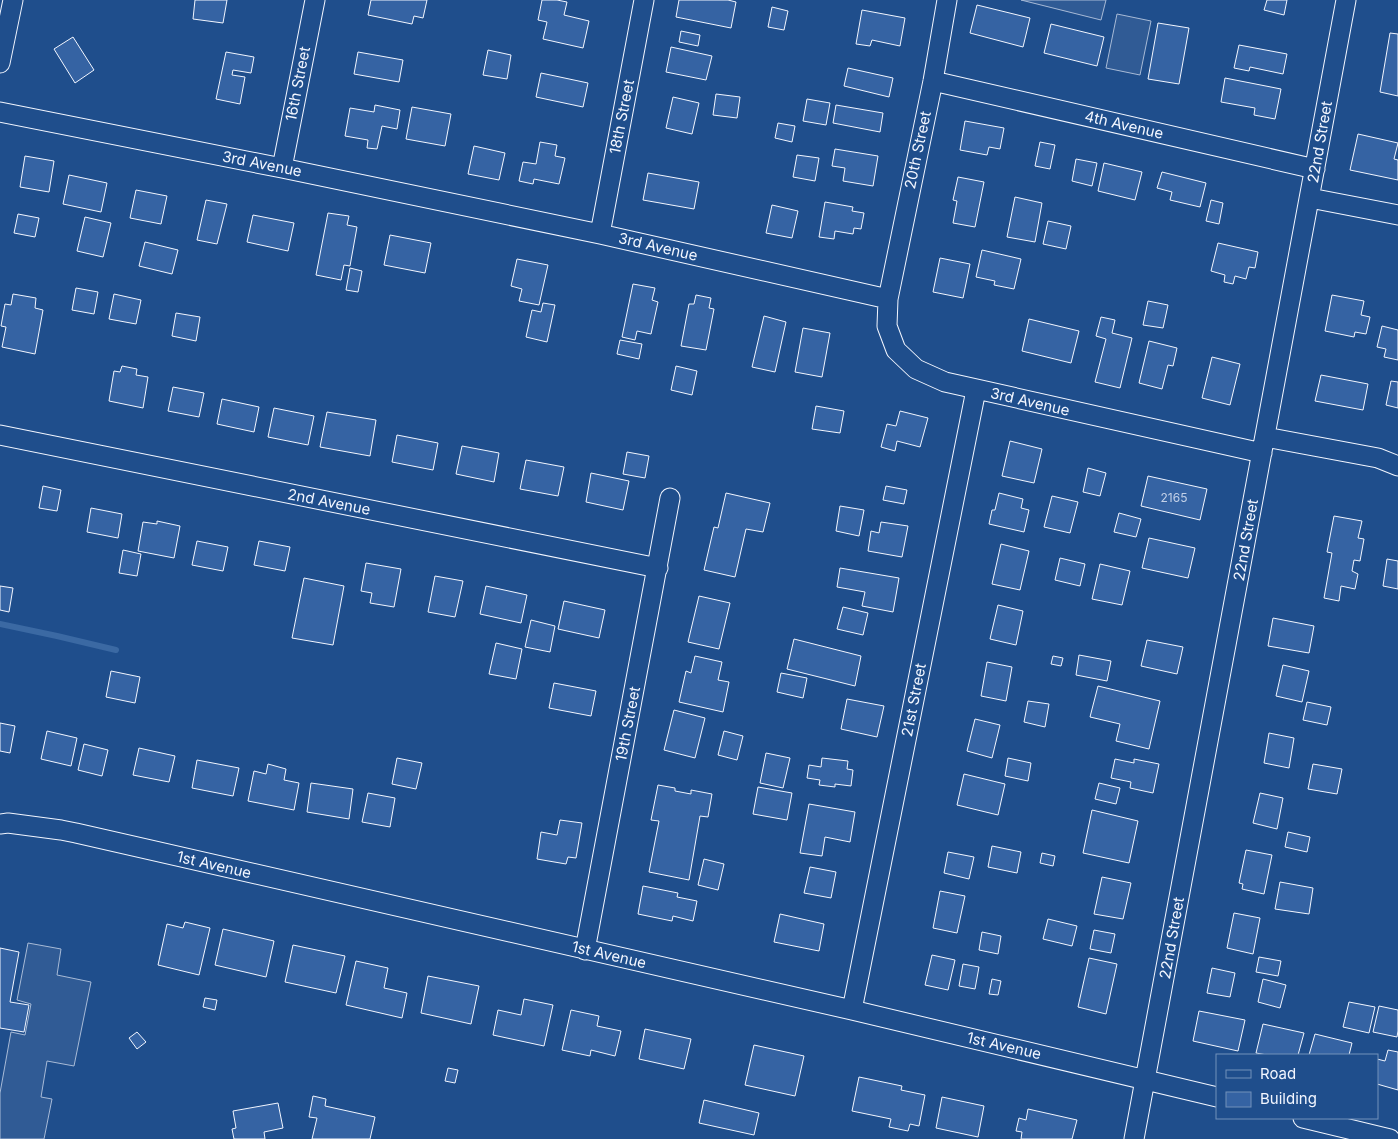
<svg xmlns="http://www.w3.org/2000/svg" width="1398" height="1139" font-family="Inter,sans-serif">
<rect width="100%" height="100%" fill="#1f4e8c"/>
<path fill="#305b95" stroke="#a8bbd7" d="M1021 0H1106L1101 20Z
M1117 14 1151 21 1140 75 1106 68Z
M28 943 61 949 57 975 91 982 74 1066 47 1061 41 1097 52 1099 44 1139H0V1093L11 1032 25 1035 31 1004 17 1000Z"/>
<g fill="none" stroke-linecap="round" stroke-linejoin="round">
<path stroke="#3b69a3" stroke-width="6" d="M0 624 57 636 116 650"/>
</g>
<path fill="#3563a3" stroke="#f2f6ff" d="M195 0H227L223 23 193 19Z
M371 0H427L423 18 414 16 412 24 368 15Z
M542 0H557L567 2 564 15 589 21 583 48 543 39 547 22 538 20Z
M679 0H728L736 2 731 28 676 17Z
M1267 0H1287L1284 15 1264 10Z
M977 5 1030 18 1023 47 970 33Z
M772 7 788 11 784 30 768 27Z
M862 10 905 18 900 46 872 40 870 46 856 44Z
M1158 23 1189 28 1179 84 1148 79Z
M1051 24 1104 37 1097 66 1044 53Z
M681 31 700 35 698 46 679 42Z
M1390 33 1398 34V96L1380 92Z
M73 37 94 70 75 83 54 49Z
M1239 45 1287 54 1283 74 1250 67 1249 71 1234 68Z
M671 47 712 56 706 80 666 72Z
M488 50 511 55 507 79 483 75Z
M226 52 254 57 251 73 233 70 232 75 245 77 240 104 216 99Z
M358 52 403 60 399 82 354 74Z
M848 68 893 78 889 97 844 86Z
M541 73 588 83 583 107 536 97Z
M1225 78 1281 89 1275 119 1254 115 1255 108 1221 102Z
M716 94 740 97 737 118 713 115Z
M673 97 699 103 692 134 666 128Z
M807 99 830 103 826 125 803 121Z
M375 105 400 110 397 129 382 126 377 149 367 148 368 140 345 136 350 108 374 112Z
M836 105 883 113 880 132 833 123Z
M412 107 451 114 445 146 406 139Z
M965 121 1004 128 1000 149 989 147 987 155 960 150Z
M778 123 795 126 792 142 775 138Z
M1358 134 1398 143 1394 159 1398 160V180L1350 170Z
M540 142 557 145 555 156 565 158 559 184 534 179 533 184 519 181 523 162 536 164Z
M1040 142 1055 145 1050 169 1035 166Z
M474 146 505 153 499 180 468 174Z
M835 149 878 156 873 186 843 181 845 168 832 166Z
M797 155 819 158 815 181 793 177Z
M25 156 54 161 49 192 20 187Z
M1076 159 1097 163 1092 186 1072 181Z
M1104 163 1142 172 1135 200 1098 191Z
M1162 172 1206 183 1200 207 1170 200 1172 192 1157 188Z
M648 173 699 182 694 209 643 200Z
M69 175 107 183 101 212 63 204Z
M958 177 984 182 975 227 953 223 957 201 953 200Z
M136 190 167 196 161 224 130 218Z
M1015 197 1042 203 1035 242 1007 237Z
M206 200 227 204 217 244 197 240Z
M1211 200 1223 203 1219 224 1206 221Z
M825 202 853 207 852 211 864 213 861 229 854 228 853 234 835 231 834 239 819 237Z
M772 205 798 211 792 238 766 233Z
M328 213 349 216 347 225 357 227 350 266 344 265 341 280 316 275Z
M18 214 39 218 35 237 14 233Z
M253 215 294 223 288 251 247 242Z
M85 217 111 223 103 257 77 251Z
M1048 221 1071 226 1066 249 1043 244Z
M390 235 431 243 425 273 384 265Z
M145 242 178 250 172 274 139 266Z
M1218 243 1258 252 1255 268 1249 267 1246 279 1235 276 1233 284 1224 282 1225 275 1211 271Z
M982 250 1021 259 1014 289 994 285 995 281 976 277Z
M940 258 970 264 963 298 933 292Z
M517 259 548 265 539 305 519 301 522 289 511 286Z
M350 268 362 271 358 292 346 290Z
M633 284 655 288 652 300 658 302 651 334 637 331 635 340 622 337Z
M76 288 98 292 94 314 72 310Z
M13 294 36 298 35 308 43 310 35 354 2 347 6 327 1 326 5 304 11 305Z
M114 294 141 300 136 324 109 319Z
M696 295 711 298 709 308 714 309 706 350 681 346 689 304H694Z
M1332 295 1364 301 1361 315 1370 317 1366 334 1355 332 1354 337 1325 331Z
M1148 301 1168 305 1163 328 1143 325Z
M543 303 555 305 547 342 526 337 532 310 541 312Z
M176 313 200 317 196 341 172 336Z
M764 316 786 322 775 372 752 367Z
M1101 317 1115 320 1112 333 1132 338 1120 388 1095 382 1106 339 1096 336Z
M1029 319 1079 331 1071 363 1022 351Z
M1382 326 1398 330V360L1384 357 1386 349 1377 347Z
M803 328 830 333 822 377 795 372Z
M620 340 642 344 639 359 617 354Z
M1149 341 1177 348 1173 366 1168 365 1162 389 1139 383Z
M1212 357 1240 364 1230 405 1202 398Z
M122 366 137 369 136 375 148 377 143 408 109 401 114 371 120 372Z
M676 366 697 371 692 395 671 390Z
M1321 375 1368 384 1363 410 1315 401Z
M1391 381 1398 382V408L1386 405Z
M173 387 204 393 199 417 168 411Z
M222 399 259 407 254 432 217 424Z
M816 406 844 411 840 433 812 429Z
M274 408 314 416 308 445 268 437Z
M900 411 928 418 920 447 897 441 895 451 881 447 887 424 896 426Z
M327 412 376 420 370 456 320 447Z
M397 435 438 443 433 470 392 462Z
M1010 441 1042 449 1034 483 1002 476Z
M462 446 499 453 494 482 456 474Z
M627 452 649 456 645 478 623 474Z
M526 460 564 467 558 496 520 489Z
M1088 468 1106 473 1100 496 1083 492Z
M591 473 629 481 623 510 586 502Z
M1148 476 1207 489 1200 520 1141 506Z
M43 486 61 490 57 511 39 508Z
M886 486 907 490 904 504 883 500Z
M726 493 770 503 763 532 746 529 735 577 704 570 714 527 718 528Z
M999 493 1023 499 1021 508 1029 510 1024 532 989 524 992 510H995Z
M1052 496 1078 502 1070 533 1044 527Z
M840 506 864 510 859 536 836 531Z
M91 508 122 514 118 538 87 532Z
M1119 513 1141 519 1136 537 1114 532Z
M1334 516 1362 521 1358 538 1364 539 1360 561 1354 560 1352 571 1358 574 1355 589 1341 586 1339 601 1324 598 1332 553 1327 552Z
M157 521 180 526 174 558 138 551 143 522 157 524Z
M881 522 908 526 902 557 868 551 871 531 879 533Z
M1149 538 1195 548 1188 578 1142 568Z
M197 541 228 547 223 571 192 565Z
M259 541 290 547 285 571 254 565Z
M1001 544 1029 551 1020 590 992 584Z
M123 550 141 554 137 576 119 573Z
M1060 558 1085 564 1080 586 1055 580Z
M1387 559 1398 561V589L1383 586Z
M366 563 401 569 394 607 370 603 372 593 361 591Z
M1100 564 1130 571 1122 605 1092 599Z
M840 568 899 578 893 612 862 606 865 592 837 587Z
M435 576 463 581 455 617 428 612Z
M304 578 344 586 333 645 292 638Z
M0 586 13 588 9 612 0 610Z
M486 586 527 595 521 623 480 614Z
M699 596 730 603 719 649 688 642Z
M564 601 605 610 599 638 558 629Z
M998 605 1023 611 1016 645 990 639Z
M843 607 868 613 863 635 837 629Z
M1273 618 1314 626 1309 653 1268 646Z
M531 620 555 626 550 652 525 647Z
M794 639 861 656 855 686 787 669Z
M1147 640 1183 647 1177 674 1141 666Z
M496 643 522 649 516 679 489 674Z
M1079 655 1111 661 1107 681 1076 675Z
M695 656 722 662 718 680 729 682 723 712 679 702 686 671 691 673Z
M1053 656 1063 658 1061 666 1051 664Z
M987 662 1012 667 1006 701 981 696Z
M1283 665 1309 671 1302 702 1276 696Z
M111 671 140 677 135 703 106 697Z
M781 673 807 678 803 698 777 692Z
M554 683 596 691 591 716 549 708Z
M1098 686 1160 701 1149 749 1116 741 1120 724 1090 717Z
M847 699 884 706 877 737 841 729Z
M1028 701 1049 704 1045 727 1024 722Z
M1307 702 1331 707 1327 725 1303 720Z
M674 710 705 718 695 758 664 750Z
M975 719 1000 725 992 758 967 751Z
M0 723 15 726 10 753 0 751Z
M47 731 77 738 71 766 41 759Z
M724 731 743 736 737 760 718 755Z
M1269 733 1294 738 1289 768 1264 763Z
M84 744 108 750 102 776 78 770Z
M139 748 175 756 169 782 133 775Z
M766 753 790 758 783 788 760 783Z
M397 758 422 763 416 789 392 784Z
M822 758 848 761 847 769 853 770 851 786 835 784V787L819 785 820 780 807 778 809 765 821 767Z
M1008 758 1031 763 1028 781 1005 776Z
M1115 759 1134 763V759L1159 764 1153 793 1130 788 1131 782 1111 778Z
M197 760 239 768 233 796 192 788Z
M268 764 286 769 284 780 299 783 294 810 248 801 254 771 266 774Z
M1313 764 1342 769 1337 794 1308 789Z
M964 774 1005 784 998 815 957 805Z
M311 783 353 789 349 819 307 812Z
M1099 783 1120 788 1116 804 1095 799Z
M658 785 675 788V791L691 794V790L712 794 708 817 700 816 689 880 649 872 659 821 651 820Z
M758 787 792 793 787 820 753 814Z
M368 793 395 798 390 827 362 822Z
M1260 793 1283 798 1277 829 1253 823Z
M809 804 855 812 850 842 825 837 822 856 800 853Z
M1092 810 1138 821 1129 863 1083 853Z
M560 820 582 823 576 858 568 857 566 864 537 859 541 832 557 835Z
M1288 832 1310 837 1307 852 1285 847Z
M992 846 1021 852 1017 873 988 867Z
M1246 850 1272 855 1264 894 1242 889 1243 884 1239 883Z
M948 852 974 857 969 879 944 873Z
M1042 853 1055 856 1053 866 1040 863Z
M704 859 724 864 718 890 698 885Z
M810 867 836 872 831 898 804 893Z
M1102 877 1131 883 1123 919 1094 914Z
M1280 882 1313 888 1309 914 1275 909Z
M643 886 678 893 677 897 697 901 693 921 673 916 672 921 638 914Z
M940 891 965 896 957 933 933 928Z
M1234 913 1260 918 1253 954 1227 948Z
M780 914 824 924 819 951 774 942Z
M1048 919 1077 926 1072 946 1043 939Z
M185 922 210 928 199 975 158 965 167 924 183 928Z
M223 929 274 941 266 977 215 965Z
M1094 930 1115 934 1111 953 1090 949Z
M982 932 1001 936 998 954 979 950Z
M293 945 345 956 336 993 285 982Z
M0 948 19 952 10 1002 29 1005 24 1032 0 1028Z
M932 955 955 960 948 990 925 985Z
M1259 957 1281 961 1278 976 1256 972Z
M1089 958 1117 964 1106 1014 1078 1007Z
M356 961 388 968 384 988 407 993 402 1018 346 1005Z
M963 964 979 967 975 989 959 986Z
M1212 968 1235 973 1230 997 1207 993Z
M428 976 479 986 471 1024 421 1013Z
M992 979 1001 981 998 995 989 994Z
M1263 979 1286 985 1280 1008 1258 1002Z
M205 998 217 1000 215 1010 203 1007Z
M524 999 553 1005 544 1046 493 1035 498 1010 521 1015Z
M1349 1002 1375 1007 1369 1033 1343 1027Z
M1379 1006 1398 1010V1031L1397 1037 1373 1032Z
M571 1010 599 1016 597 1026 621 1031 615 1056 591 1050 590 1056 562 1050Z
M1199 1011 1245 1020 1238 1051 1193 1041Z
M1263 1024 1304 1033 1298 1055H1267L1256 1053Z
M645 1029 691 1039 684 1069 639 1059Z
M137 1032 146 1042 137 1049 129 1038Z
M1315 1034 1352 1043 1349 1055H1309Z
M754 1045 804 1056 795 1096 745 1085Z
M1388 1050 1398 1052V1090L1377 1084V1059L1385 1061Z
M448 1068 458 1070 455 1083 445 1081Z
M859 1077 902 1086 901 1090 925 1095 919 1126 910 1124 908 1131 889 1127 891 1119 852 1111Z
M313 1096 326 1099 325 1106 375 1117 370 1139H312L317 1118 309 1117Z
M942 1097 984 1106 978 1137 936 1128Z
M704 1100 759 1113 754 1135 699 1123Z
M278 1103 283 1128 264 1132 265 1139H234L232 1129 236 1128 233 1111Z
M1028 1109 1077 1120 1072 1139H1021L1022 1132 1016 1131 1019 1118 1026 1120Z"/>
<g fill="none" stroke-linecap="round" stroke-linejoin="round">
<g stroke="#f2f6ff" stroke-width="21">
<path id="street" d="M0 63 13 0
M933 81 1315 169
M0 112 282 168 600 234 888 299 887 326 896 350 916 369 945 382 1262 453
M282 168 315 0
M1310 198 1398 215
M600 234 644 0
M888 299 933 81 947 0
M0 435 658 568
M1265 437 1378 458 1398 466
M0 824 8 823 61 830 76 833 852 1010 1217 1097
M585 950 670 498
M852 1010 976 390
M1303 1118 1390 1139
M1134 1139 1346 0"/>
</g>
<use href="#street" stroke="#1f4e8c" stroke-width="19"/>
</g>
<g text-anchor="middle" stroke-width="4" stroke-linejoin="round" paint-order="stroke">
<g font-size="12" fill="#c3d1e8">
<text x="1174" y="502">2165</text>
</g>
<g font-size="15" fill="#f2f6ff" stroke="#1f4e8c">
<text transform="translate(298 84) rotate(-79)" y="5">16th Street</text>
<text transform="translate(622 117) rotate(-79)" y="5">18th Street</text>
<text transform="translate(1124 125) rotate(13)" y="5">4th Avenue</text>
<text transform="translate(1320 142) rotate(-80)" y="5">22nd Street</text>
<text transform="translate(918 150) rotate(-78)" y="5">20th Street</text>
<text transform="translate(262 164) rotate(11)" y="5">3rd Avenue</text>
<text transform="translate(658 247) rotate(13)" y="5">3rd Avenue</text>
<text transform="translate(1030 402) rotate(13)" y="5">3rd Avenue</text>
<text transform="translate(329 502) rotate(11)" y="5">2nd Avenue</text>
<text transform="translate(1246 540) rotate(-80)" y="5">22nd Street</text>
<text transform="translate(914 700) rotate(-79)" y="5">21st Street</text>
<text transform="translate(628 724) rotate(-79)" y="5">19th Street</text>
<text transform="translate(214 865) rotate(13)" y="5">1st Avenue</text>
<text transform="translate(1172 938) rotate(-80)" y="5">22nd Street</text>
<text transform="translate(609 955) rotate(13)" y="5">1st Avenue</text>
<text transform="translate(1004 1046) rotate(13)" y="5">1st Avenue</text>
</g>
</g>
<rect x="1216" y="1054" width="162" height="65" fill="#1f4e8c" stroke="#7391ba"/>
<rect x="1226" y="1070" width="25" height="8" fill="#1f4e8c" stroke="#7391ba"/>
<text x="1260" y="1079" font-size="15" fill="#f2f6ff">Road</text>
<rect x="1226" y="1092" width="25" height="15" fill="#3563a3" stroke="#7391ba"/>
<text x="1260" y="1104" font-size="15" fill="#f2f6ff">Building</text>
</svg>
